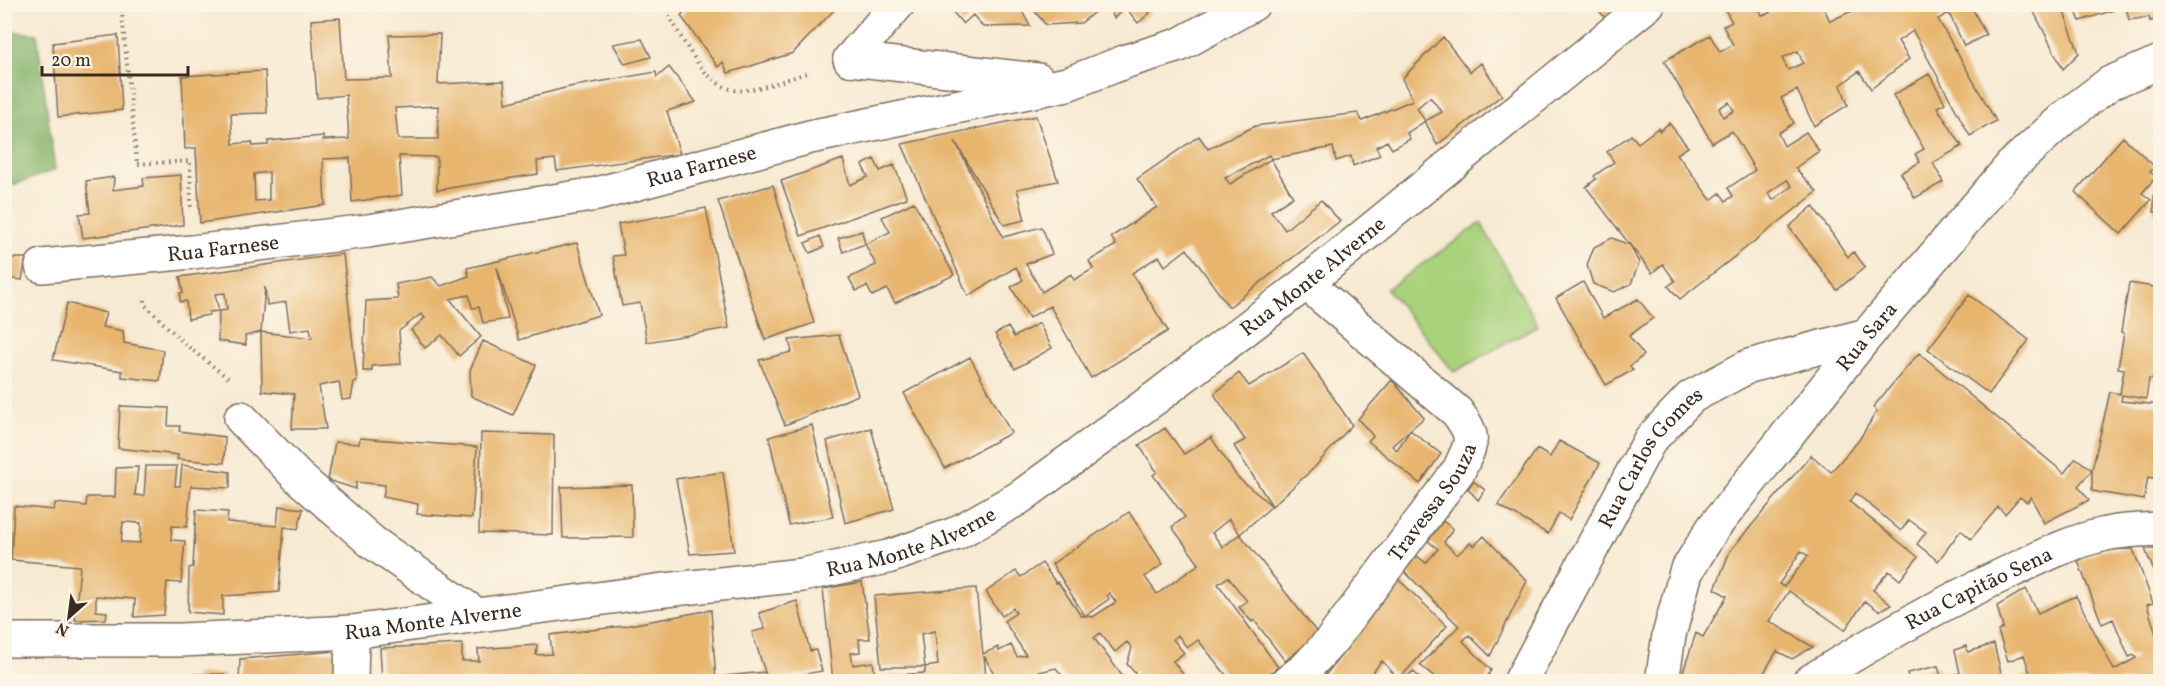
<svg xmlns="http://www.w3.org/2000/svg" width="2165" height="686" font-family="Vollkorn,serif">
<rect width="100%" height="100%" fill="#fcf5e5"/>
<filter id="ink" filterUnits="userSpaceOnUse"><feTurbulence type="fractalNoise" baseFrequency=".0167" numOctaves="2"/><feDisplacementMap in="SourceGraphic" scale="12" xChannelSelector="R" yChannelSelector="G"/><feConvolveMatrix kernelMatrix="1 2 1 2 8 2 1 2 1" color-interpolation-filters="sRGB"/></filter>
<filter id="wash" filterUnits="userSpaceOnUse"><feTurbulence type="fractalNoise" baseFrequency=".008" numOctaves="4" result="noise"/><feDisplacementMap in="SourceGraphic" scale="24" xChannelSelector="R" yChannelSelector="G"/><feGaussianBlur stdDeviation="1.35" result="paint"/><feColorMatrix in="noise" values="0 0 0 0 0 0 0 0 0 0 0 0 0 0 0 0 0 1.4 0 .05"/><feComposite in="paint" operator="in"/></filter>
<g filter="url(#wash)">
<rect width="100%" height="100%" fill="#f7ead3"/>
<path fill="#a9d27d" stroke="#727e4e" stroke-width="1.5" d="M1481 223 1538 325 1454 372 1387 289Z"/>
<path fill="#86b46c" stroke="#606f45" stroke-width="1.5" d="M5 31 37 34 55 170 5 188Z"/>
<g id="blocks">
<path fill="#e7b56e" fill-rule="evenodd" d="M689 4H780L787 9 790 5H829L835 9 793 53 728 73 723 62 718 67 681 16Z
M946 4H1018L1030 26 983 27 973 15 963 24Z
M1029 4H1104L1081 23 1046 25Z
M1107 4H1143L1150 13 1138 23 1126 8 1114 18Z
M1594 4H1623L1605 18Z
M1730 4H1757L1762 15 1770 13 1766 4H1808L1810 8 1822 4 1830 21 1867 4H1945L1949 13 1938 19 1996 121 1970 136 1913 31 1898 41 1909 59 1871 89 1859 71 1841 85 1848 105 1814 126 1797 90 1781 98 1794 123 1778 133 1784 146 1806 132 1819 151 1795 168 1817 192 1783 219 1680 299 1668 286 1675 281 1663 264 1652 273 1630 245 1639 263 1631 284 1614 292 1593 284 1587 265 1594 247 1612 238 1630 245 1586 187 1596 179 1594 176 1614 162 1607 152 1631 135 1638 143 1658 128 1660 131 1669 123 1688 147 1677 154 1711 200 1720 193 1726 201 1733 196 1728 188 1755 170 1732 131 1712 143 1664 61 1710 35 1720 52 1733 45 1723 26 1732 22 1724 8ZM1798 51 1803 63 1788 70 1782 58ZM1729 102 1734 111 1723 117 1719 108ZM1787 180 1792 186 1773 200 1768 193Z
M1963 4H1970L1986 35 1964 46 1949 13Z
M2051 4H2061L2079 53 2063 69 2033 10Z
M2073 4H2160V19L2150 21 2149 17 2129 20 2126 6 2080 21Z
M340 18 344 79 392 78 389 35 440 34 438 84 504 81 506 103 569 87 656 72 657 77 669 67 696 102 667 111 680 154 557 171 555 159 537 161 538 174 437 190V157L399 156 402 195 352 202 350 158 323 159 325 205 200 223 196 148 185 149 182 76 265 71 267 113 231 114 233 144 252 142 253 146 268 145V141L323 136V140L349 139 346 95 317 98 311 20ZM438 106V139H398L395 108ZM269 172V200L255 201 254 174Z
M118 35 122 110 58 117 53 43Z
M1443 37 1470 72 1481 63 1502 95 1437 145 1425 121 1442 112 1430 97 1417 108 1425 121 1407 133 1410 139 1392 149 1387 141 1376 147 1380 155 1353 166 1351 156 1336 161 1333 147 1271 159 1269 155 1225 178 1230 184 1271 159 1293 197 1271 211 1285 230 1321 200 1340 221 1229 307 1187 249 1165 266 1159 256 1132 273 1168 331 1091 378 1050 306 1029 318 1011 287 1023 280 1016 267 968 296 902 144 1036 116 1058 181 1017 189 1025 220 1004 225 955 141 1003 237 1041 227 1044 232 1052 254 1026 264 1042 292 1071 274 1074 280 1093 269 1089 261 1116 245 1111 237 1157 207 1137 179 1199 136 1208 149 1255 126 1358 113 1362 121 1413 100 1402 79Z
M642 39 651 57 625 64 613 44Z
M1929 74 1945 103 1937 107 1962 146 1933 163 1943 182 1915 198 1901 173 1920 162 1915 154 1924 149 1893 95Z
M2123 137 2155 167 2150 172 2156 177 2142 193 2151 200 2121 234 2075 192Z
M843 159 850 185 868 177 862 165 874 159 880 171 894 165 907 198 801 236 781 181Z
M181 175 183 225 83 238 79 214 90 213 86 181 114 177 113 190 144 186 143 178Z
M773 185 814 323 765 340 718 201Z
M2154 194H2160V212H2154Z
M914 202 954 275 895 303 887 289 872 296 867 286 856 291 849 278 876 265 865 244 890 232 882 217Z
M1813 206 1848 257 1854 252 1865 267 1837 290 1789 227Z
M706 208 729 328 647 342 640 303 622 306 613 256 624 255 618 224Z
M862 231 865 244 843 252 838 238Z
M820 236 824 247 810 253 805 243Z
M577 243 599 315 519 340 497 267 508 319 483 323 479 307 472 308 469 295 450 299 481 337 459 356 442 335 425 348 411 330 425 318 421 314 399 331 401 364 372 366V371H363L366 301 398 299 396 284 432 277 441 286 469 276 467 268Z
M343 254 357 381 354 382 351 399 342 400 339 382 319 386 326 429H292L294 394 262 391 261 332 245 336 246 345 218 341 219 311 227 310 225 293 215 294 219 311 209 312V315L188 319 186 301 180 302V293H183L180 277ZM265 287 267 305 286 302 290 331 310 328 312 338 261 332Z
M4 258H26L22 280 4 278Z
M1583 282 1603 318 1638 299 1653 318 1629 336 1644 355 1630 366 1633 370 1606 385 1556 298Z
M2129 283 2160 288V380L2149 379 2146 399 2122 395 2121 401 2160 405V479L2148 477 2144 500 2092 491V470L2078 486 2089 500 2044 523 2031 497 2027 502 2020 497 2005 514 1998 507 1971 539 1961 530 1938 561 1917 544 1926 532 1909 520 1901 531 1856 493 1850 502 1918 557 1900 580 1889 571 1873 590 1891 605 1879 611 1865 601 1845 630 1789 591 1769 621 1813 647 1792 659 1777 651 1759 681H1680L1696 633 1703 637 1727 596 1715 589 1730 551 1811 455 1831 472 1859 440 1877 411 1873 407 1919 353 2064 473 2076 458 2092 470 2110 392 2120 394 2124 369 2118 368 2124 333 2121 332ZM1801 551 1808 556 1784 587 1779 584Z
M1969 295 2029 340 1989 394 1928 349Z
M67 303 106 313 102 327 123 331 124 343 163 350 160 381 122 377V371L53 360Z
M1039 323 1052 348 1015 369 995 334 1008 327 1014 337Z
M839 335 858 395 785 425 759 360 792 352 789 340Z
M483 341 536 365 513 415 471 396 470 370Z
M1303 353 1352 425 1314 468 1272 506 1234 446 1245 440 1214 394 1239 373 1249 386Z
M970 357 1011 433 945 468 904 393Z
M1392 380 1424 418 1412 428 1392 446 1397 450 1410 430 1441 454 1420 484 1368 441 1373 436 1358 419Z
M120 406 169 408 168 426H180L179 431 225 437 224 463 177 459 178 455 118 448Z
M812 425 833 517 789 525 769 437Z
M871 428 894 509 845 523 827 441Z
M1165 428 1184 454 1211 437 1237 477 1272 506 1240 534 1229 519 1212 533 1223 547 1240 534 1318 634 1285 661 1254 620 1252 622 1239 607 1247 601 1228 577 1218 584 1278 667 1259 681H1231L1198 640 1187 648 1178 635 1173 639 1184 653 1173 661 1188 681H1142L1127 664 1132 648 1127 642 1115 652 1100 633 1094 638 1126 681H1067L1056 668 1039 672 1042 681H883V676L925 673V667H881L874 596 976 588 983 654 998 647 999 651 1011 645 1017 657 1026 655 1004 621 1016 613 1013 608 1002 616 986 592 1016 571 1021 577 1042 563 1056 583 1058 582 1081 616H1085L1052 564 1129 512 1163 564 1145 577 1157 594 1199 564 1172 527 1185 517 1153 475 1157 472 1139 445ZM1109 593 1116 602 1093 617 1085 616 1109 599 1107 595ZM935 631 938 665 925 667 921 634ZM984 656 996 677H986Z
M481 433 554 435 553 535 479 533Z
M360 438 477 447 472 518 417 514 418 504 383 497 385 485 356 482V489L328 480 335 442 359 444Z
M1559 441 1600 463 1569 520 1559 513 1548 534 1498 505 1537 449 1550 457Z
M182 465 230 472V488L191 486 187 527 172 526 171 540 185 541 181 583 167 582 164 615 134 617 135 599 96 596V611L107 612 106 619 75 620 80 566 11 560 14 506 54 510 55 503 86 506 87 497H115L116 468 138 467 135 495 144 496 146 466H177L175 486H180ZM123 522 141 523 140 543 121 542Z
M723 472 734 551 690 554 676 479Z
M1473 481 1485 490 1478 500 1468 489Z
M632 485 633 537 563 538 561 487Z
M279 506 303 509 298 529 284 527 279 592 223 596V615L188 612 189 568 193 567 196 510 228 512 227 522 277 526Z
M1443 521 1453 529 1444 542 1457 555 1470 543 1474 546 1484 536 1527 581 1490 656 1469 635 1463 641 1491 670 1485 681H1440L1420 665 1459 626 1404 571 1417 556 1426 563 1438 549 1428 541Z
M2133 549 2153 603 2147 605 2160 647V681H2014L2030 673 2024 655 2008 661 1998 631 2003 628 1997 606 2026 589 2038 613 2076 596 2114 670 2136 658 2134 655 2129 657 2113 619 2102 624 2078 561 2100 550Z
M2145 549H2160V586Z
M1398 579 1447 626 1400 678 1404 681 1413 671 1423 681H1387L1394 674 1382 661 1368 678 1372 681H1318L1324 677 1355 638Z
M862 582 870 639H859L860 652 851 653 853 665 873 662 876 681H833L823 589Z
M797 601 810 651 816 650 822 671 767 681 765 672 764 681H725V676L765 672 752 632 765 629 759 613Z
M711 610 716 681H382L380 648 462 644V661H479L478 649 537 645 536 655 552 654 550 635 624 626Z
M1994 644 2003 681H1909L1907 673 1938 666 1941 677 1960 673 1955 650 1966 646 1968 652Z
M337 651V681H239L240 659Z
M194 674H224V681H195Z"/>
</g>
</g>
<g filter="url(#ink)">
<use href="#blocks" fill-opacity="0" stroke="#7d6d5d" stroke-width="1.5"/>
<g fill="none" stroke-linecap="round" stroke-linejoin="round">
<g stroke="#7d6d5d" stroke-width="36">
<g id="minor">
<path d="M850 59 1038 80"/>
<path d="M850 59 898 4"/>
<path id="s1" d="M42 266 192 252 368 231 597 194 810 137 1067 84 1127 61 1179 45 1253 4"/>
<path d="M241 418 298 477 372 542 477 615"/>
<path id="s2" d="M4 640H181L352 632 656 591 802 575 888 557 955 534 1019 498 1158 396 1306 283 1648 4"/>
<path d="M351 682 352 632"/>
<path id="s3" d="M1288 682 1306 668 1331 641 1459 470C1472 441 1477 439 1457 412L1306 283"/>
<path id="s4" d="M1520 682 1650 440 1691 397 1749 366 1867 335"/>
<path id="s5" d="M1662 682 1669 635 1686 572 1713 528 1867 335 2012 165 2065 117 2110 83 2160 62"/>
<path id="s6" d="M1809 682C1873 642 1940 604 2009 572 2039 558 2069 542 2102 535 2120 530 2142 530 2160 529"/>
</g>
</g>
<path stroke="#7d6d5d" stroke-width="4" stroke-dasharray="1.5 4.5" stroke-linecap="butt" d="M121 4 137 164 190 161 191 209
M669 4 668 14C685 42 708 96 747 90 769 87 790 78 810 72
M145 300V305L186 345 228 378"/>
<use href="#minor" stroke="#fff" stroke-width="33"/>
</g>
</g>
<g text-anchor="middle" stroke-width="4.5" stroke-linejoin="round" paint-order="stroke">
<g font-size="21" fill="#3b2a1e" stroke="#fcf5e5">
<text dy="7" stroke="none"><textPath href="#s1" startOffset="668">Rua Farnese</textPath></text>
<text dy="7" stroke="none"><textPath href="#s1" startOffset="182">Rua Farnese</textPath></text>
<text dy="7" stroke="none"><textPath href="#s2" startOffset="1402">Rua Monte Alverne</textPath></text>
<text dy="7" stroke="none"><textPath href="#s5" startOffset="410">Rua Sara</textPath></text>
<text dy="7" stroke="none"><textPath href="#s4" startOffset="261">Rua Carlos Gomes</textPath></text>
<text dy="7" stroke="none"><textPath href="#s3" startOffset="232">Travessa Souza</textPath></text>
<text dy="7" stroke="none"><textPath href="#s2" startOffset="916">Rua Monte Alverne</textPath></text>
<text dy="7" stroke="none"><textPath href="#s6" startOffset="194">Rua Capitão Sena</textPath></text>
<text dy="7" stroke="none"><textPath href="#s2" startOffset="430">Rua Monte Alverne</textPath></text>
</g>
</g>
<rect width="2165" height="686" fill="none" stroke="#fcf5e5" stroke-width="24"/>
<g transform="translate(69 617) rotate(208)" stroke="#fcf5e5" stroke-width="4.5" paint-order="stroke">
<path d="M0-4.5L10 22L0 15L-10 22Z" fill="#3b2a1e"/>
<text y="-9" font-size="16" font-weight="bold" text-anchor="middle" fill="#3b2a1e">N</text>
</g>
<path d="M42 66v9h146v-9" fill="none" stroke="#3b2a1e" stroke-width="3"/>
<text x="51" y="66" font-size="18" fill="#3b2a1e" stroke="#fcf5e5" stroke-width="4.5" paint-order="stroke">20 m</text>
</svg>
